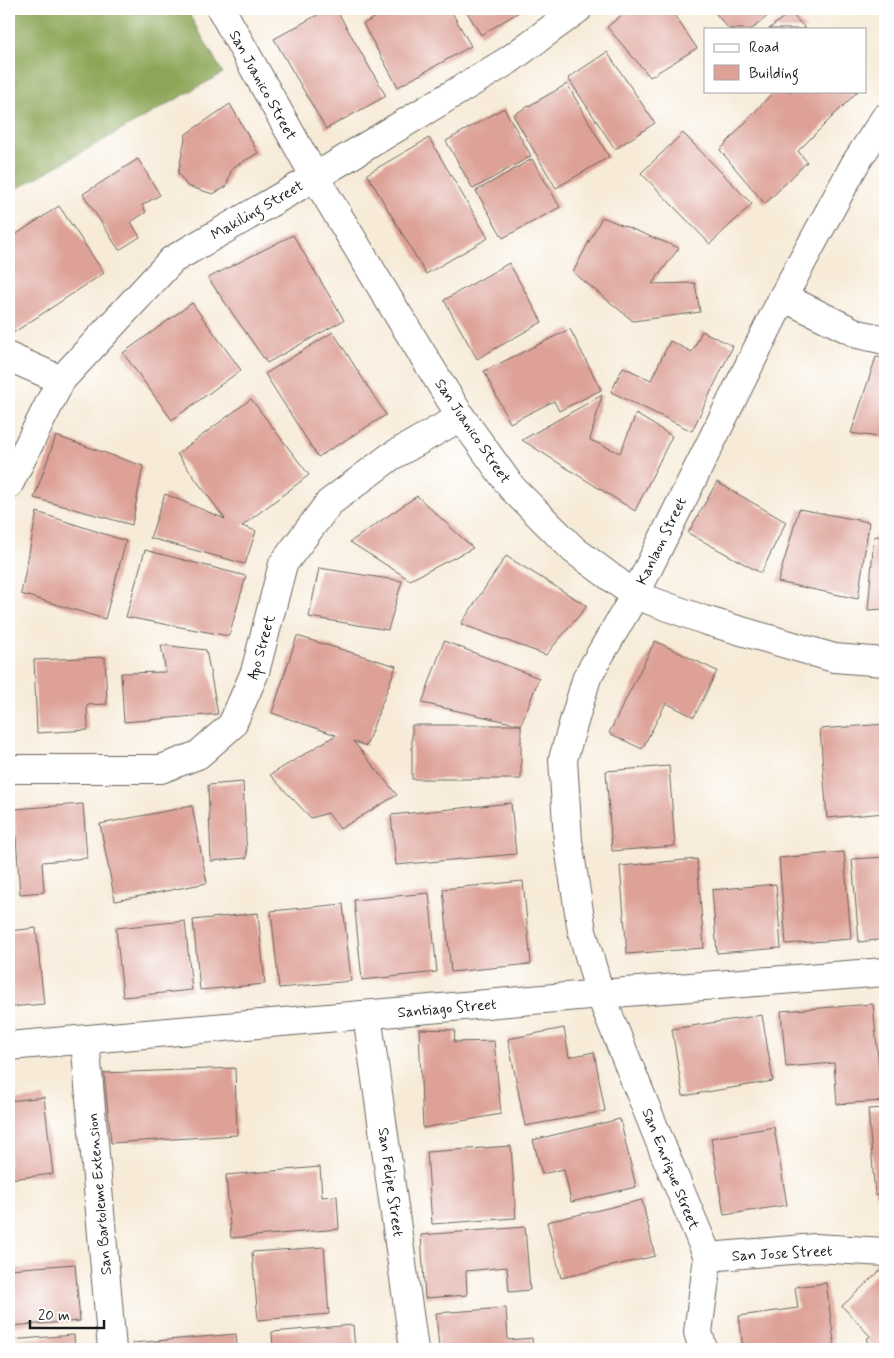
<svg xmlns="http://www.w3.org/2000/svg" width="894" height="1358" font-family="Mynerve,sans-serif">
<rect width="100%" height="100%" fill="#fff"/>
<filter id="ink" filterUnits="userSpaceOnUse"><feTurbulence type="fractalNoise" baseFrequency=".02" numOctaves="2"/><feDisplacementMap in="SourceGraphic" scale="10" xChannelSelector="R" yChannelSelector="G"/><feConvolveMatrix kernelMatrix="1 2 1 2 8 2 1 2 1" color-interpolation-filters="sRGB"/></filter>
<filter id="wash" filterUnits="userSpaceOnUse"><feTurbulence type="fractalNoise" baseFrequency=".0096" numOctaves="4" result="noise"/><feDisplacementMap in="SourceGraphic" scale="20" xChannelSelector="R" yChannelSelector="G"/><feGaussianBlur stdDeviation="1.12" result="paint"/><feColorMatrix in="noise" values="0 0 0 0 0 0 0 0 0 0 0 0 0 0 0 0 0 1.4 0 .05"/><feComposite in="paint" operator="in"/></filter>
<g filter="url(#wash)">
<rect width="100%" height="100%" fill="#f7ebd8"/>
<path fill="#8ba657" stroke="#54613a" d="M9 9H186L223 73 18 188H9Z"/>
<g id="blocks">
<path fill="#dda197" d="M328 9H336L386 96 326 129 274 39Z
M390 9H450L471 46 398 87 363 24Z
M465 9H524L481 35Z
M629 9H670L697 48 650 77 607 27Z
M712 9H776L752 29H729Z
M790 12 806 29H769Z
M607 52 655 123 615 149 568 78Z
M567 84 609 157 556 188 513 115Z
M774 91H858L798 151 807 162 765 204 720 150Z
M230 104 258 153 232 168 226 187 213 194 187 186 178 173 186 134Z
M504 108 531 156 473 189 446 141Z
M683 133 752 204 710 244 641 173Z
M429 138 488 238 426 274 367 174Z
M138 159 160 195 142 205 146 212 131 222 140 237 119 250 83 194Z
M532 159 560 207 503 238 476 191Z
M59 206 104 273 13 333 9 326V293L15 289 9 279V239Z
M602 217 679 248 652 284 695 283 700 312 633 321 573 272Z
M293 235 344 320 267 363 208 278Z
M509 263 542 322 477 359 444 300Z
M192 303 241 370 172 420 123 353Z
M570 329 601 390 559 411 554 401 510 423 484 371Z
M702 331 733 346 692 431 611 392 623 367 651 380 670 341 692 352Z
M333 332 386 415 318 457 265 374Z
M876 357 885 358V438L851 433Z
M602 395 590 440 620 453 636 414 672 436 635 511 522 440Z
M251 399 309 475 242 526 256 531 245 564 150 538 165 494 225 519 177 454Z
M56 436 143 466 132 525 34 498Z
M717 482 786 522 761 573 688 533Z
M417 496 473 548 410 580 350 542Z
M799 509 869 522 858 599 778 582Z
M37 512 126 541 105 619 21 594Z
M874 536 885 537V609L868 610Z
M145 550 246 576 229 636 126 617Z
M506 556 587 606 546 655 461 624Z
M319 568 402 581 388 630 309 617Z
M297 636 396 666 366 746 353 741 397 795 340 829 328 813 311 818 270 775 336 735 272 713Z
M444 641 539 678 521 725V779H412V725H521L422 703Z
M655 641 717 671 694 717 666 703 642 749 609 733Z
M161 645 206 650 218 714 124 722 121 673 166 672Z
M105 657 107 704 87 705 88 730 37 733 34 660Z
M885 724V813L827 818 820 729Z
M669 766 675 846 612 851 606 771Z
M243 782 247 858 211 861 208 785Z
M511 803 516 854 396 865 391 815Z
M83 804 87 858 42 862 44 892 20 894 14 809Z
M192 806 207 883 115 901 100 824Z
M844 852 851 939 786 944 779 858Z
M885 857V939L859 942 852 859Z
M697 859 704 948 627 954 620 866Z
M523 881 531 964 451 972 443 889Z
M776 884 781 948 717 953 712 890Z
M429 893 437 972 362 980 354 900Z
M343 904 351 981 279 988 271 911Z
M258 913 265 984 200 990 193 920Z
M185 921 192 990 123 997 116 928Z
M36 928 44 1004 9 1007V931Z
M873 1004 882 1101 837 1104 834 1063 786 1067 781 1011Z
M762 1015 773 1081 683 1096 672 1029Z
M564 1028 569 1057 594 1052 605 1111 525 1126 508 1039Z
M419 1029 455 1030 454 1042 494 1041 501 1114 423 1128Z
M235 1068 237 1135 111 1143 104 1073Z
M44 1097 53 1174 9 1179V1101Z
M885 1108V1194L875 1195 868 1109Z
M620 1119 636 1187 571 1202 564 1169 542 1174 533 1140Z
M774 1127 787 1205 724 1215 711 1138Z
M511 1146 516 1218 432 1224 427 1152Z
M320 1167 322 1197 337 1196 339 1229 231 1238 226 1175Z
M642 1200 655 1256 561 1278 547 1222Z
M525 1227 530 1290 509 1292 507 1267 466 1271 467 1295 425 1298 421 1235Z
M324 1247 329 1314 258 1320 252 1252Z
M75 1264 80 1321 9 1326V1269Z
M885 1266V1349H875L866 1340 870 1336 842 1306Z
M826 1283 835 1349H743L739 1316 798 1308 795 1287Z
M506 1308 508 1340 532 1338 533 1349H439L436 1313Z
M353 1325 355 1349H273L272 1332Z
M236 1334 237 1349H133V1343Z
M74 1335 75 1349H9V1340Z"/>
</g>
</g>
<g filter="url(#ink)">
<use href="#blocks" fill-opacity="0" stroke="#69645e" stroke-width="1"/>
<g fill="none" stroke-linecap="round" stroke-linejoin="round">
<g stroke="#69645e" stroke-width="30">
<path id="minor" d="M221 9 315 177 392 305 461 417 512 488 574 550 635 595 704 620 834 658 885 662
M783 297 858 334 885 340
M9 357 61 380
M9 484 61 380 172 260 315 177 509 60 578 9
M9 769H161L198 755 232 725 255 672 283 564 329 503 390 457 461 417
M367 1015 414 1349
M85 1040 112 1349
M9 1046 600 994 885 972
M708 1257 815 1248 885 1252
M703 1349 698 1332 708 1257 664 1152 600 994 582 931 568 841 563 759 587 677 635 595 783 297 855 164 885 118"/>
</g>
<use href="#minor" stroke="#fff" stroke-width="28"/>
</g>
</g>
<g text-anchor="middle" stroke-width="5" stroke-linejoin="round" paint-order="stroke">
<g font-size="15" fill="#1c1c1c" stroke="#fff">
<text transform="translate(263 85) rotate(61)" y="5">San Juanico Street</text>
<text transform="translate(257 210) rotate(-30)" y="5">Makiling Street</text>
<text transform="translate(473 431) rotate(56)" y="5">San Juanico Street</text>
<text transform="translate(661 541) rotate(-64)" y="5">Kanlaon Street</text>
<text transform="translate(261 647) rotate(-74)" y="5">Apo Street</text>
<text transform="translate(447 1008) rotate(-5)" y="5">Santiago Street</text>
<text transform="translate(671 1169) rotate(68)" y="5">San Enrique Street</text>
<text transform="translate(391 1182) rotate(82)" y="5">San Felipe Street</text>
<text transform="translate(99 1194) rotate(-95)" y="5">San Bartoleme Extension</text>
<text transform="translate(782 1253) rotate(-3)" y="5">San Jose Street</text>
</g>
</g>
<rect width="894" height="1358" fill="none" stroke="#fff" stroke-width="30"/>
<rect x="704" y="28" width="162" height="65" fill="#ffffff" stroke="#a4a4a4"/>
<rect x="714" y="44" width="25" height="8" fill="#ffffff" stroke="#a4a4a4"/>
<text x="749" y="52" font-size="15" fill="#1c1c1c">Road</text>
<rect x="714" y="65" width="25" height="15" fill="#dda197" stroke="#a4a4a4"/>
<text x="749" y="78" font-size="15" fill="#1c1c1c">Building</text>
<path d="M30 1320v8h74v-8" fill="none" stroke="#1c1c1c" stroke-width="2.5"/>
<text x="38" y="1320" font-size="15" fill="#1c1c1c" stroke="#ffffff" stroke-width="4" paint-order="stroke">20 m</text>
</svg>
